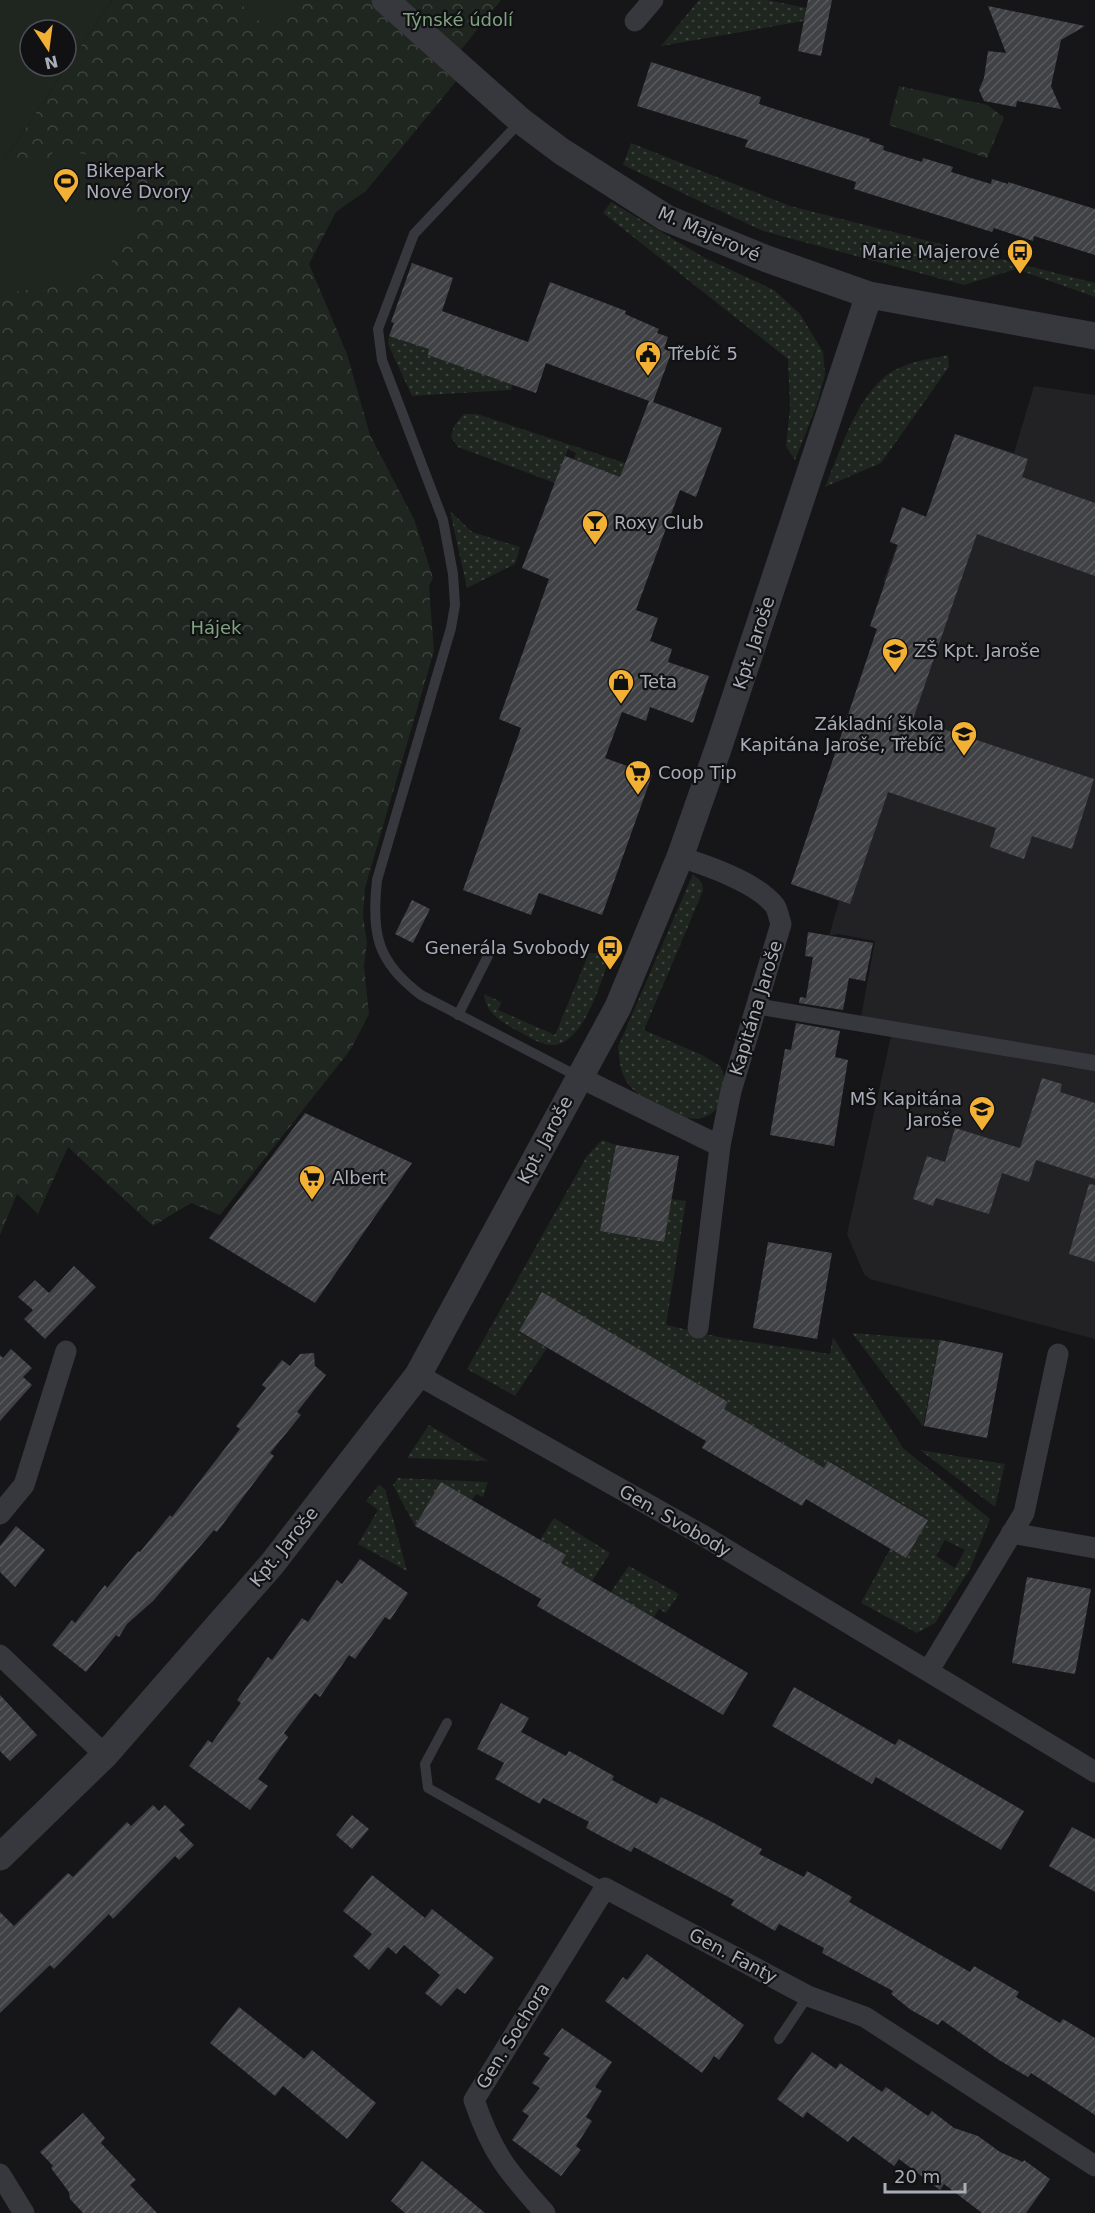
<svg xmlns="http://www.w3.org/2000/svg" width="1095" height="2213" font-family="'DejaVu Sans',sans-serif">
<defs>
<pattern id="grass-dots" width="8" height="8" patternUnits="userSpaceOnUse" patternTransform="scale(1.5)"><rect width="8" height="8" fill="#1e261f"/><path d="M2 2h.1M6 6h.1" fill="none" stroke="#3c433d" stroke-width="1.8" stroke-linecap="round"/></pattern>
<pattern id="forest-crowns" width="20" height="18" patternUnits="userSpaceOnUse" patternTransform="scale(1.5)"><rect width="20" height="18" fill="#1e261f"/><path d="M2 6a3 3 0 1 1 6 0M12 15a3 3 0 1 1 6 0" fill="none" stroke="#3c433d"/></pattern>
<pattern id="building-hatch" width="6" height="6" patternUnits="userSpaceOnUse" patternTransform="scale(1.5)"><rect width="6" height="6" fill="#404145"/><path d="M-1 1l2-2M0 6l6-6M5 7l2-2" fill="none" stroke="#595a5e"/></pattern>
</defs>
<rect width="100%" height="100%" fill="#161618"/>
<path fill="#222225" d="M1034 386 1095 395V1057L860 1022 875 941 838 934 829 936 839 901 791 884 877 629 870 626 878 603 885 605 892 585 883 582 897 545 890 542 902 507 926 516 955 434 1014 453Z
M892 1032 1073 1068 1075 1064 1095 1068V1339L870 1279 864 1274 847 1234Z"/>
<path fill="url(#grass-dots)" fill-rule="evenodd" d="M699 0H767L812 9 809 20 661 46Z
M631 143 790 206 1095 283V297L1016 269 964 285 763 231 623 165Z
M611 202 705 258 774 290 800 314 823 352 825 375 816 407 795 460 786 446 790 408 788 359 603 213Z
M389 336 433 339 428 355 513 384 511 390 412 396 388 344Z
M948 355 949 367 881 463 825 487C840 452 856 398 887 375 905 362 928 359 948 355Z
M464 414H477L625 463 620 479 574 459 576 453 568 449 555 483 458 447 451 437 454 426Z
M450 511 472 532 520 547 515 564 467 588Z
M693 874 702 883 703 891 644 1030 702 1055 720 1066 729 1088C713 1127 690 1124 658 1106 644 1098 630 1091 623 1075 620 1067 619 1056 618 1047Z
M589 953H611C602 979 585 1041 555 1045 541 1046 528 1036 516 1030 500 1021 486 1013 484 994L501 1002 498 1010 555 1035Z
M602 1140 616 1145 601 1231 664 1242 671 1199 686 1201 666 1325 719 1337 830 1354 833 1337 903 1448 990 1519 970 1569 935 1623 917 1633 861 1603 890 1549 906 1558 928 1519 829 1461 824 1468 724 1409 728 1402 541 1294 519 1332 547 1348 515 1396 467 1369 587 1156ZM945 1540 965 1550 955 1568 936 1556Z
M852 1333 940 1340 923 1426Z
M429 1425 488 1461 407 1458Z
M920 1450 1005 1464 995 1507Z
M398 1478 488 1482 483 1497 476 1494 471 1502 441 1482 415 1526 393 1485Z
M379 1485 385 1489 407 1571 358 1544 378 1510 366 1501Z
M554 1518 610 1553 592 1581 561 1564 565 1555 553 1547 537 1545Z
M629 1566 679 1594 666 1613 659 1609 654 1617 610 1593Z"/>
<path fill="url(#forest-crowns)" d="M112 0H501L460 51 472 62 366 191 336 212 309 264 347 354 370 435 414 519 433 578 429 586 434 651 365 888 363 916 367 942 364 966 369 1014 351 1049 220 1215 191 1203 153 1226 68 1147 38 1214 17 1194 0 1235V166Z
M899 86 988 105 1004 118 987 158 889 125Z"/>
<path fill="#1e261f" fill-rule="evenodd" d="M0 0H112L4 160 22 163 49 161 54 149 105 157 129 187 136 222 107 269 77 284 0 293ZM30 30H66V66H30Z
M245 0H305L272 33 241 4Z"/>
<path fill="url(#building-hatch)" d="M808 0H832L821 56 798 51Z
M988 6 1085 26 1061 40 1051 86 1061 109 1017 101 1016 107 984 101 979 90 984 78 988 51 1006 53Z
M651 62 761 97 759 104 870 139 869 141 884 146 883 150 922 162 923 158 953 167 951 172 991 184 992 179 1008 184V182L1095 209V255L1034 236 1033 241 994 228 992 232 854 189 856 182 745 147 748 140 637 106Z
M412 263 453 278 442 311 528 342 550 282 626 311 625 314 659 329 657 333 668 337 664 349 672 351 653 402 722 428 696 497 680 490 636 610 658 618 650 641 672 649 668 662 709 676 693 723 650 707 646 721 622 712 605 758 652 775 602 915 539 893 531 915 463 890 521 728 499 719 549 579 522 568 565 456 620 477 649 401 546 363 536 393 428 355 429 349 389 336 394 323 391 322Z
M955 434 1028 459 1022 477 1095 503V576L977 534 913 719 1094 779 1072 849 1032 836 1024 859 990 847 996 828 888 792 850 904 791 884 877 629 870 626 898 545 890 542 902 507 926 517Z
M412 900 430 909 413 943 395 934Z
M808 932 873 943 865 981 849 978 843 1010 799 1003 800 997 806 998 813 957 805 956Z
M796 1023 840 1031 835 1057 848 1060 834 1146 770 1135 785 1049 791 1050Z
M1042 1078 1062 1084 1060 1092 1095 1103V1179L1036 1160 1029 1182 1002 1173 989 1214 936 1198 933 1206 913 1199 927 1156 945 1162 955 1128 1020 1148Z
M305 1113 412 1163 315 1303 209 1238Z
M616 1145 679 1156 664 1242 600 1231Z
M1089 1184 1095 1185V1262L1069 1254Z
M768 1242 832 1253 817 1339 753 1328Z
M74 1266 96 1287 45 1339 24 1319 33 1310 18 1297 35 1280 49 1293Z
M542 1292 728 1402 724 1409 824 1468 828 1461 928 1520 906 1558 806 1499 802 1506 702 1448 706 1441 519 1331Z
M940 1340 1003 1353 987 1438 924 1426Z
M11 1349 32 1368 23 1377 32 1385 0 1421V1355L3 1358Z
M314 1353 315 1366 326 1375 297 1412 301 1415 270 1453 274 1456 217 1532 214 1530 153 1601 127 1624 119 1637 116 1635 86 1672 52 1645 72 1620 75 1623 105 1585 107 1588 138 1551 140 1552 170 1515 172 1517 240 1429 236 1426 266 1388 262 1385 282 1360 290 1366 300 1354Z
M441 1482 566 1555 561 1563 748 1673 723 1715 537 1606 541 1599 415 1526Z
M16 1526 45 1550 15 1587 0 1572V1546Z
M360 1559 408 1593 390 1620 385 1617 355 1659 349 1655 320 1697 315 1693 284 1733 288 1737 258 1779 268 1786 250 1810 189 1766 208 1740 212 1743 226 1723 241 1703 237 1700 268 1657 272 1660 302 1618 308 1622 337 1580 342 1584Z
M1027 1577 1091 1589 1075 1674 1012 1663Z
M794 1687 895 1745 899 1739 1024 1811 1001 1850 876 1777 872 1784 772 1726Z
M0 1695 37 1735 10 1761 0 1751Z
M501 1703 529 1718 521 1732 566 1756 569 1751 614 1776 612 1780 657 1804 661 1797 714 1823 762 1849 759 1854 804 1877 807 1871 852 1897 849 1902 970 1972 974 1966 1019 1992 1016 1997 1060 2023 1063 2019 1095 2038V2115L1031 2073 1028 2077 999 2060 942 2020 938 2025 911 2010 891 1994 893 1991 822 1953 824 1948 779 1924 775 1931 731 1905 734 1900 634 1847 631 1852 608 1840 586 1828 589 1822 543 1798 540 1804 495 1779 504 1763 477 1749Z
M153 1805 159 1811 165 1805 185 1825 179 1830 194 1845 179 1860 175 1856 113 1919 109 1914 54 1969 50 1965 0 2013V1912L14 1926 68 1873 73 1877 127 1822 131 1826Z
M352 1815 369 1829 352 1849 336 1835Z
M1072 1827 1095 1839V1892L1049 1866Z
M372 1875 425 1918 432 1909 494 1958 465 1994 457 1988 441 2006 425 1993 440 1975 404 1945 396 1954 388 1947 369 1970 353 1956 372 1934 343 1911Z
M647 1954 744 2025 719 2060 714 2056 702 2073 605 2001 623 1977 627 1980Z
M239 2007 304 2059 312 2050 376 2103 347 2139 283 2086 275 2096 210 2043Z
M562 2028 612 2062 595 2087 602 2091 586 2117 592 2121 576 2146 581 2150 561 2176 512 2140 529 2116 522 2111 540 2088 532 2083 550 2058 543 2054Z
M812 2052 836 2069 840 2063 882 2092 886 2087 928 2116 932 2111 954 2128 978 2136 1000 2152 1023 2162 1024 2160 1050 2179 1026 2213H982L944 2184 940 2190 899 2159 894 2166 853 2136 848 2142 807 2112 803 2118 777 2099Z
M83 2113 105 2138 101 2143 136 2180 130 2185 157 2213H83L70 2199 69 2192 51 2168 53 2166 40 2152Z
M422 2161 455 2188 485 2213H405L391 2201Z"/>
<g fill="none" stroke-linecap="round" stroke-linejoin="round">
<path stroke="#37383d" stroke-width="10" d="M521 121 414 234 378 329 382 360 443 520 453 574 455 605 451 628 377 880C371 934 377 962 421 995L579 1077
M458 1015 488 956
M447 1723 425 1764 428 1788 605 1888
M779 2039 808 1996"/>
<path stroke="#37383d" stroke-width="16" d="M755 1006 1095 1063"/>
<path stroke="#37383d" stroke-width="21" d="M635 21 653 0
M680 857C706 865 758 883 775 906 778 911 779 918 781 924L731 1091 720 1146 698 1328
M579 1077 720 1146
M418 1375 704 1536 1095 1772
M0 1514 24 1485 66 1351
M1011 1533 1095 1548
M0 1655 105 1755
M929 1670 1024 1513 1058 1354
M0 2174 24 2213
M545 2213C508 2172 492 2153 474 2100L605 1888 808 1996 865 2017 1095 2166"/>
<path stroke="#37383d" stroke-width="27" d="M385 0 521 121 561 151 666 218 767 259 869 295 1095 336
M0 1857 105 1755 272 1564 418 1375 618 1007 680 857 719 746 869 295"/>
</g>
<defs>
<g id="stadium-pin" transform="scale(1.35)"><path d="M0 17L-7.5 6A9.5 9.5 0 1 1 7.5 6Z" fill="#f2b134" stroke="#111113"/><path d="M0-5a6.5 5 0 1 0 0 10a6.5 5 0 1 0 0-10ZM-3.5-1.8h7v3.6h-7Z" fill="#111"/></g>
<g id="bus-pin" transform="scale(1.35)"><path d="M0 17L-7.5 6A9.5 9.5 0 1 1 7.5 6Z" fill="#f2b134" stroke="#111113"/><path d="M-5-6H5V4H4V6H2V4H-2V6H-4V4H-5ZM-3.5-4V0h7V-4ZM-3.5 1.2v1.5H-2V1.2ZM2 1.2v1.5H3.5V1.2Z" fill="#111"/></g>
<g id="civic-pin" transform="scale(1.35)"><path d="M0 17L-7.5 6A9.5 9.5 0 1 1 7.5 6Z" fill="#f2b134" stroke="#111113"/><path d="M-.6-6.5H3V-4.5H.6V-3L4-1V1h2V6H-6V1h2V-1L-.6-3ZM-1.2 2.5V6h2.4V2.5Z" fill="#111"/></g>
<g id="bar-pin" transform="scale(1.35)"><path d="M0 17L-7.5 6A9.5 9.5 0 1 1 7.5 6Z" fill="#f2b134" stroke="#111113"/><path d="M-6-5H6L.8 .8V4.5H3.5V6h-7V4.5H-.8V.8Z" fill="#111"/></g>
<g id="school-pin" transform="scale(1.35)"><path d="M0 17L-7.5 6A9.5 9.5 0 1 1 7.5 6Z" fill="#f2b134" stroke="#111113"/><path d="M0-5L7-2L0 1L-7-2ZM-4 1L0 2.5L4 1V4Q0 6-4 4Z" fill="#111"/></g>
<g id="shop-pin" transform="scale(1.35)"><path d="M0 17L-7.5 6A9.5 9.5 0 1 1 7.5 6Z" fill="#f2b134" stroke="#111113"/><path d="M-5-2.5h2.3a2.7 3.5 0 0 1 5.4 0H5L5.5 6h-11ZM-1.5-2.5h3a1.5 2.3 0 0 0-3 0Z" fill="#111"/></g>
<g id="supermarket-pin" transform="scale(1.35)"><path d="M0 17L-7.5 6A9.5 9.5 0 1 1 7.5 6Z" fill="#f2b134" stroke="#111113"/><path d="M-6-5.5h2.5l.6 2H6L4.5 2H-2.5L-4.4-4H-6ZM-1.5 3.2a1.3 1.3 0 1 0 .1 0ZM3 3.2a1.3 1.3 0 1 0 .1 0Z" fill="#111"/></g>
</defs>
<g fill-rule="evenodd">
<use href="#stadium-pin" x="66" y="181"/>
<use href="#bus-pin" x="1020" y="252"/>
<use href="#civic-pin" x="648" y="354"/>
<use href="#bar-pin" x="595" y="523"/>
<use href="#school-pin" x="895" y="651"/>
<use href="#shop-pin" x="621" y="682"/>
<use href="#school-pin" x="964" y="734"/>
<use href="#supermarket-pin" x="638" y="773"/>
<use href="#bus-pin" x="610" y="948"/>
<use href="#school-pin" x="982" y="1109"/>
<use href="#supermarket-pin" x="312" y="1178"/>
</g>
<g text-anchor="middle" stroke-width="4.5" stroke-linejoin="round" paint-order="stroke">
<g font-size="18" fill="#7fa381" stroke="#111113">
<text x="458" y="26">Týnské údolí</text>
<text x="216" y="634">Hájek</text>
</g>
<g font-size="18" fill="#a8adb8" stroke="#111113" text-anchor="start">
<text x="86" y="177">Bikepark<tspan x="86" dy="21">Nové Dvory</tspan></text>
<text x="1000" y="258" text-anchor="end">Marie Majerové</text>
<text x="668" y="360">Třebíč 5</text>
<text x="614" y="529">Roxy Club</text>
<text x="914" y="657">ZŠ Kpt. Jaroše</text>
<text x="640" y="688">Teta</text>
<text x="944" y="730" text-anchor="end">Základní škola<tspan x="944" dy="21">Kapitána Jaroše, Třebíč</tspan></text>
<text x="658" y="779">Coop Tip</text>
<text x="590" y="954" text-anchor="end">Generála Svobody</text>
<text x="962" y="1105" text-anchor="end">MŠ Kapitána<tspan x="962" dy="21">Jaroše</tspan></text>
<text x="332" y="1184">Albert</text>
</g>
<g font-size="18" fill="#a8adb8" stroke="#111113">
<text transform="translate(709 234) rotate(24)" y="6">M. Majerové</text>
<text transform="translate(754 643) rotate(-72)" y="6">Kpt. Jaroše</text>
<text transform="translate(756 1008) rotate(-73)" y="6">Kapitána Jaroše</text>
<text transform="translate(545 1140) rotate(-62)" y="6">Kpt. Jaroše</text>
<text transform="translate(675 1521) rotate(30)" y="6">Gen. Svobody</text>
<text transform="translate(284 1547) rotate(-51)" y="6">Kpt. Jaroše</text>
<text transform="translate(733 1956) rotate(28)" y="6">Gen. Fanty</text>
<text transform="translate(513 2036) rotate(-58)" y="6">Gen. Sochora</text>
</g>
</g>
<g transform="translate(48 48) rotate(167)"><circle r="28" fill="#111113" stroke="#4d4f55" stroke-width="1.5"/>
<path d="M0-4.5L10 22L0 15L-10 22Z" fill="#f2b134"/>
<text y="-9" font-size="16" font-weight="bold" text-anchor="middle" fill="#a8adb8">N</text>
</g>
<path d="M885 2183v9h80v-9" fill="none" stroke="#a8adb8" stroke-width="3"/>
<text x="894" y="2183" font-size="18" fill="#a8adb8" stroke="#111113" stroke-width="4.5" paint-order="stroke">20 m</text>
</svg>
